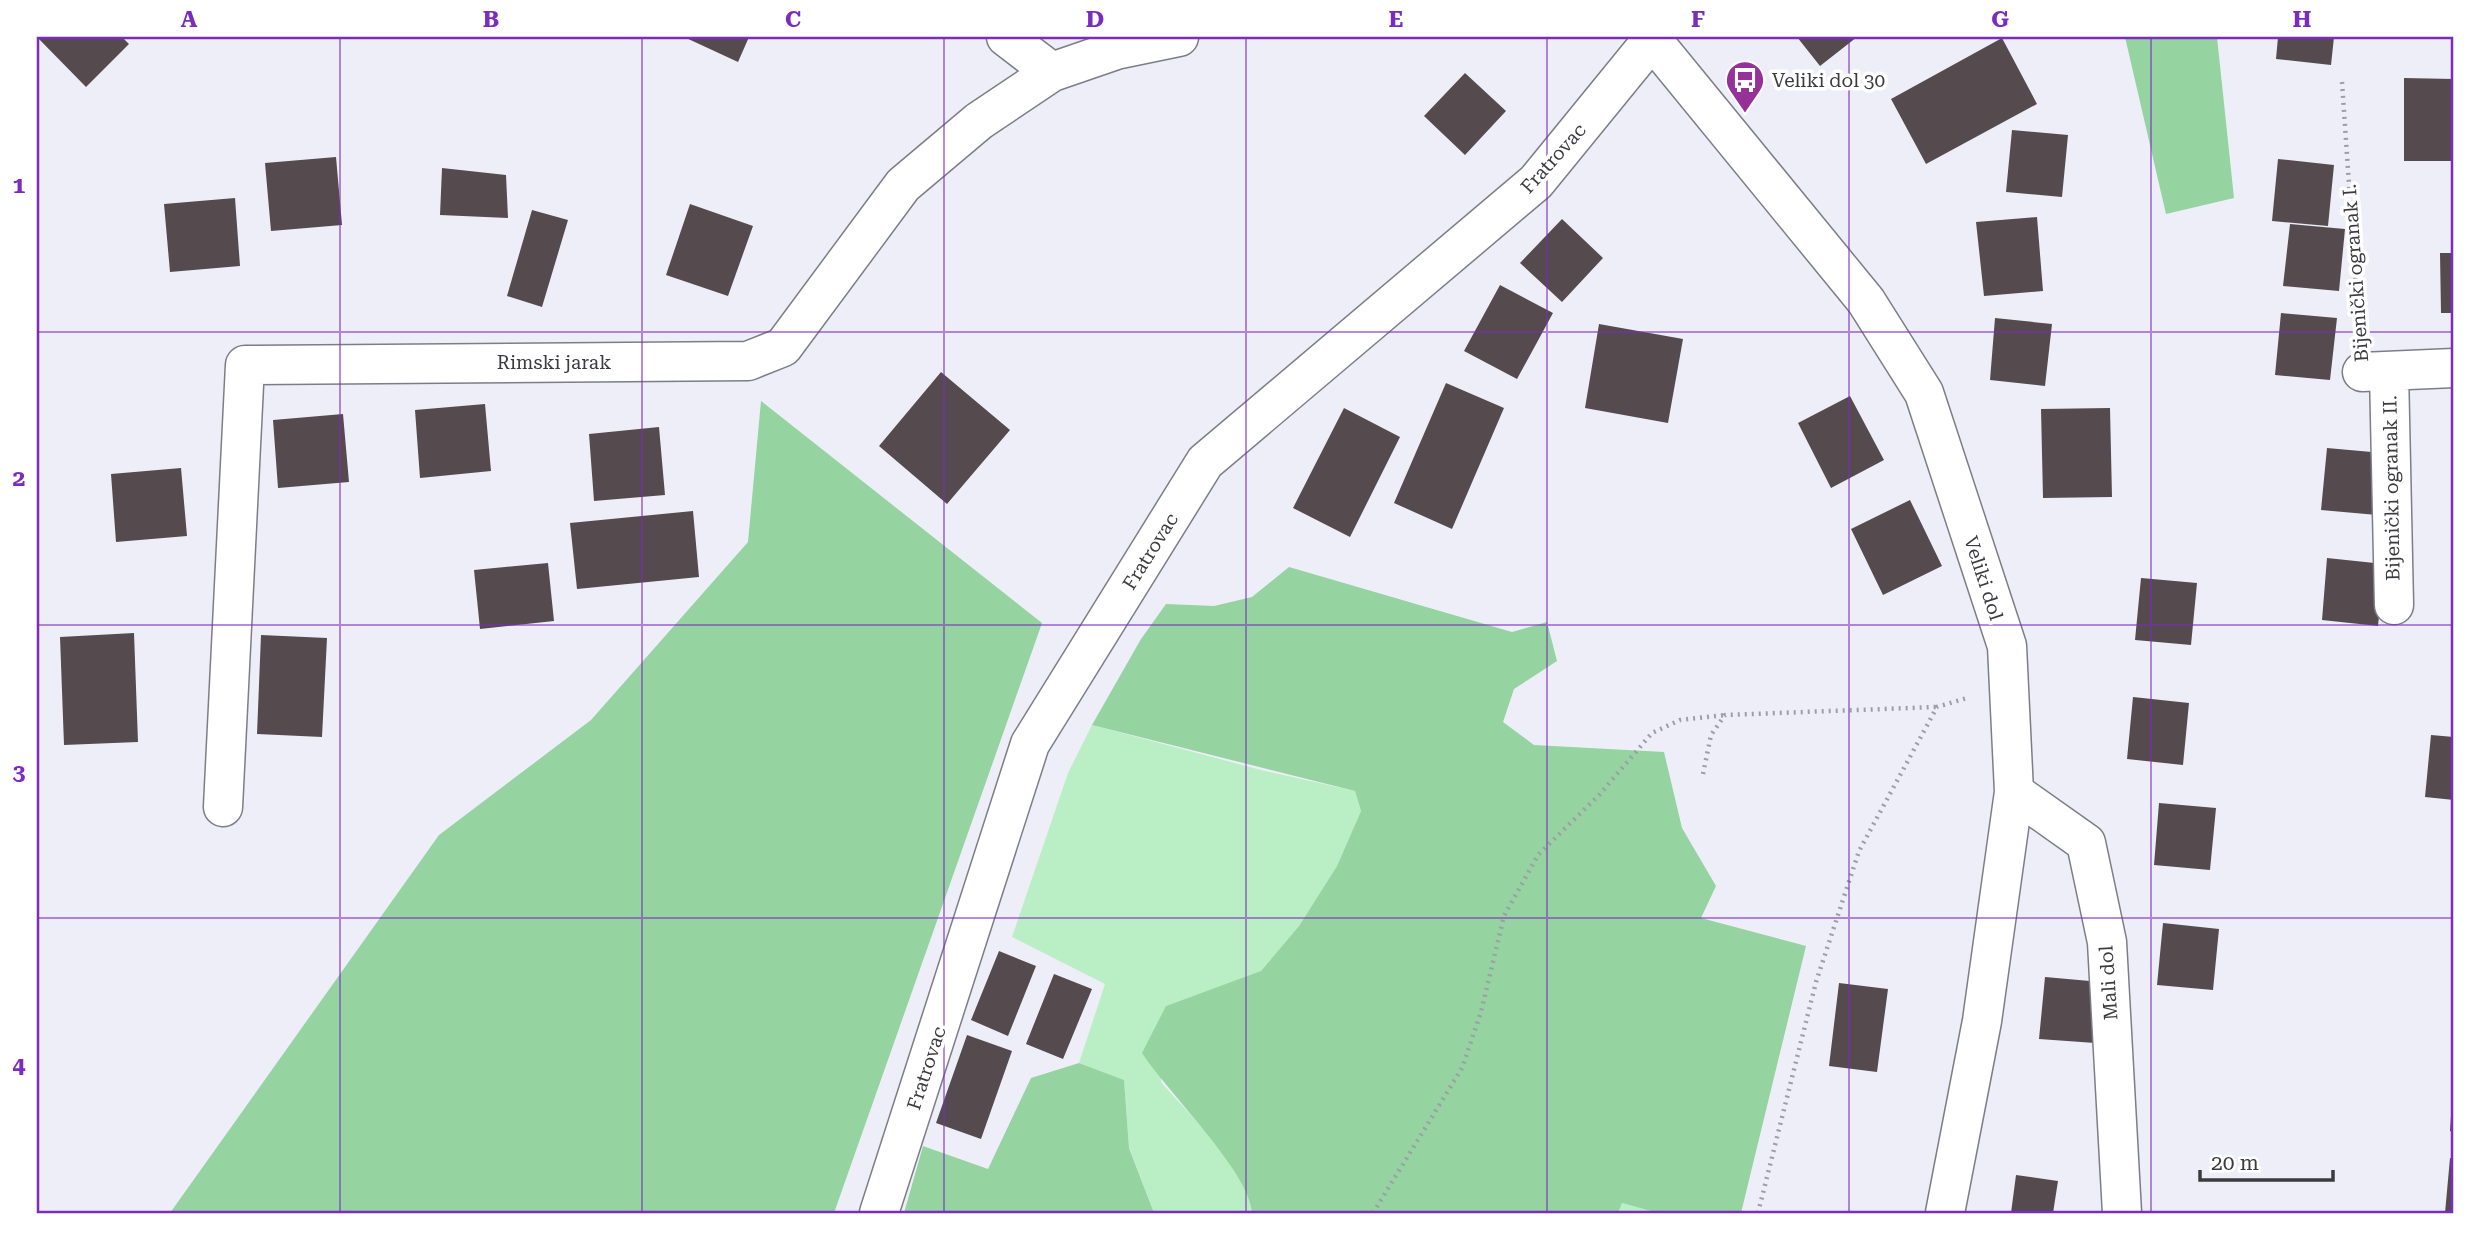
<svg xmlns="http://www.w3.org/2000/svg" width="2491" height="1250" font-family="'Roboto Serif',serif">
<rect width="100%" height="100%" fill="#eeeef9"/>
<path fill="#baeec4" d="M1092 725 1261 770 1355 791 1361 811 1337 866 1299 926 1260 972 1166 1006 1161 1082C1189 1115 1250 1171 1252 1213H1154L1129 1147 1124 1080 1079 1063 1105 984 1012 937 1068 773Z
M1622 1203 1658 1213H1618Z"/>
<path fill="#95d3a1" d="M2125 37H2217L2234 198 2166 214Z
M761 401 1042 623 834 1213H170L439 835 591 720 748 542Z
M1289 567 1512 632 1547 622 1557 661 1514 689 1503 722 1534 745 1664 752 1682 828 1716 886 1701 918 1806 946 1741 1213H1658L1622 1203 1618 1213H1252C1250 1172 1168 1093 1142 1053L1166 1006 1261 971 1299 926 1337 866 1361 811 1355 791 1092 725 1141 639 1166 604 1214 606 1252 597Z
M1079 1063 1124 1080 1129 1148 1154 1213H904L923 1146 988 1169 1031 1078Z"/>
<path fill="#554b4f" d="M37 37H122L129 44 86 87Z
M684 37H749L738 62Z
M1797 37H1857L1820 66Z
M2278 37H2334L2331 65 2276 59Z
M2002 38 2037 104 1926 164 1891 99Z
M1465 73 1506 111 1465 155 1424 116Z
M2404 78 2454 79V161H2404Z
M2012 130 2068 135 2062 197 2006 192Z
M336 157 342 225 271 231 265 163Z
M2278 159 2334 165 2328 226 2272 221Z
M442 168 506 175 508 218 440 215Z
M235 198 240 266 170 272 164 204Z
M690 204 753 226 728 296 666 275Z
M532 210 568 220 542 307 507 296Z
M2037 217 2043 291 1984 296 1976 222Z
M1562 219 1603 258 1562 302 1520 263Z
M2290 224 2345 229 2339 291 2283 286Z
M2440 253H2454V313H2441Z
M1500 285 1553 313 1517 379 1464 351Z
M2281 313 2337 318 2330 380 2275 375Z
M1995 318 2052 324 2045 386 1990 380Z
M1599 324 1683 339 1668 423 1585 408Z
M941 372 1010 430 947 504 879 446Z
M1446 383 1504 408 1452 529 1394 503Z
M1850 396 1884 460 1831 488 1798 423Z
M485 404 491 471 420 478 415 410Z
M1344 408 1400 437 1350 537 1293 508Z
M2110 408 2112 497 2043 498 2041 409Z
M343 414 349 482 278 488 273 420Z
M659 427 665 495 594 501 589 434Z
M2327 448 2383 453 2377 515 2321 510Z
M181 468 187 536 116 542 111 474Z
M1910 500 1942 566 1883 595 1851 529Z
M693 511 699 577 577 589 570 523Z
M2327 558 2384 564 2378 626 2322 620Z
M548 563 554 621 480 629 474 570Z
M2141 578 2197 583 2191 645 2135 640Z
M134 633 138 742 64 745 60 637Z
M261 635 327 638 322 737 257 734Z
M2133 697 2189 703 2183 765 2127 759Z
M2431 735 2454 737V800L2425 797Z
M2159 803 2216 808 2210 870 2154 865Z
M2163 923 2219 929 2213 990 2157 985Z
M999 951 1036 966 1008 1036 971 1020Z
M1054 974 1092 989 1063 1059 1026 1044Z
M2045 977 2101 982 2095 1043 2039 1039Z
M1839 983 1888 989 1877 1072 1829 1066Z
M967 1035 1012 1051 981 1139 936 1123Z
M2452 1101H2454V1132L2450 1131Z
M2450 1158 2454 1159V1213H2445Z
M2016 1175 2058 1181 2053 1213H2011Z"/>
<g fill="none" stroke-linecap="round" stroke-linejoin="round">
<g stroke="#7d7d87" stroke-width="41">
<path id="street" d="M1006 37 1052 72
M1650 37 1866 301 1924 393 2007 646 2014 792 1982 1021 1945 1213
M2389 371 2394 605
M2362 372 2454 368
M2014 792 2086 843 2107 942 2122 1213
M223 807 245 365 748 361 783 347 903 185 979 121 1052 72 1116 50 1179 37
M879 1213 1030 744 1205 462 1536 182 1651 41"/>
</g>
<path stroke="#9e9ea6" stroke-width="4.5" stroke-dasharray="2 5" stroke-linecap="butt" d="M2342 82 2359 330
M1703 774 1711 735 1725 715 1936 707
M1373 1213 1462 1068 1481 1012 1504 916 1538 855 1599 795 1652 733 1680 720 1725 715
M1758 1213 1816 982 1859 851 1937 707 1967 698"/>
<use href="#street" stroke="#fff" stroke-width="38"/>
</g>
<path fill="none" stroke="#7b2cbf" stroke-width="2" stroke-opacity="0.55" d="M340 37V1213M642 37V1213M944 37V1213M1246 37V1213M1547 37V1213M1849 37V1213M2151 37V1213M37 332H2454M37 625H2454M37 918H2454"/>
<defs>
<g id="bus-pin" transform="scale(2.0125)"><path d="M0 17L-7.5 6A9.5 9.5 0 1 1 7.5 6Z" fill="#953197" stroke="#fff"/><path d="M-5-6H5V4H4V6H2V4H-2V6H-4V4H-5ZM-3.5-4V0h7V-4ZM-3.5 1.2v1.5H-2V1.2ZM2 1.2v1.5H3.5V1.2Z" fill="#fff"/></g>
</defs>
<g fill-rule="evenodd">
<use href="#bus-pin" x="1745" y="80"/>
</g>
<g text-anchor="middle" stroke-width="7" stroke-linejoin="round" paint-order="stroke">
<g font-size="19" fill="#3b3b3f" stroke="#fff" text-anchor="start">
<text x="1772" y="87">Veliki dol 30</text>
</g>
<g font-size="19" fill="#3b3b3f" stroke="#fff">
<text transform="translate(1553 158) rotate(-48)" y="7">Fratrovac</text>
<text transform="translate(2355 273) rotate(-94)" y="7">Bijenički ogranak I.</text>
<text x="554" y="369">Rimski jarak</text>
<text transform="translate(2391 488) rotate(-91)" y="7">Bijenički ogranak II.</text>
<text transform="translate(1150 551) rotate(-58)" y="7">Fratrovac</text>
<text transform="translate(1984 578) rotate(72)" y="7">Veliki dol</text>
<text transform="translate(2108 983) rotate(-94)" y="7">Mali dol</text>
<text transform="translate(926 1068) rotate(-72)" y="7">Fratrovac</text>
</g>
</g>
<rect width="2491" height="1250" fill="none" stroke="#ffffff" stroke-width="77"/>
<path d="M2200 1170v10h133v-10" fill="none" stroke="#3b3b3f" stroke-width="3.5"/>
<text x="2211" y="1170" font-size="21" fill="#3b3b3f" stroke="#ffffff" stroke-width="5" paint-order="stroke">20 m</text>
<rect x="38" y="38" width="2414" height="1174" fill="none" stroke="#7b2cbf" stroke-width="2.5"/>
<g font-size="23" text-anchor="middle" font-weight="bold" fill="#7b2cbf">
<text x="189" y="27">A</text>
<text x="491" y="27">B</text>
<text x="793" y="27">C</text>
<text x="1095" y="27">D</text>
<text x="1396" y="27">E</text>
<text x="1698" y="27">F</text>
<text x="2000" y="27">G</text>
<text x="2302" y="27">H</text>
<text x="19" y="193">1</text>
<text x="19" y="486">2</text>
<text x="19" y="780">3</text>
<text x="19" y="1073">4</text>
</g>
</svg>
